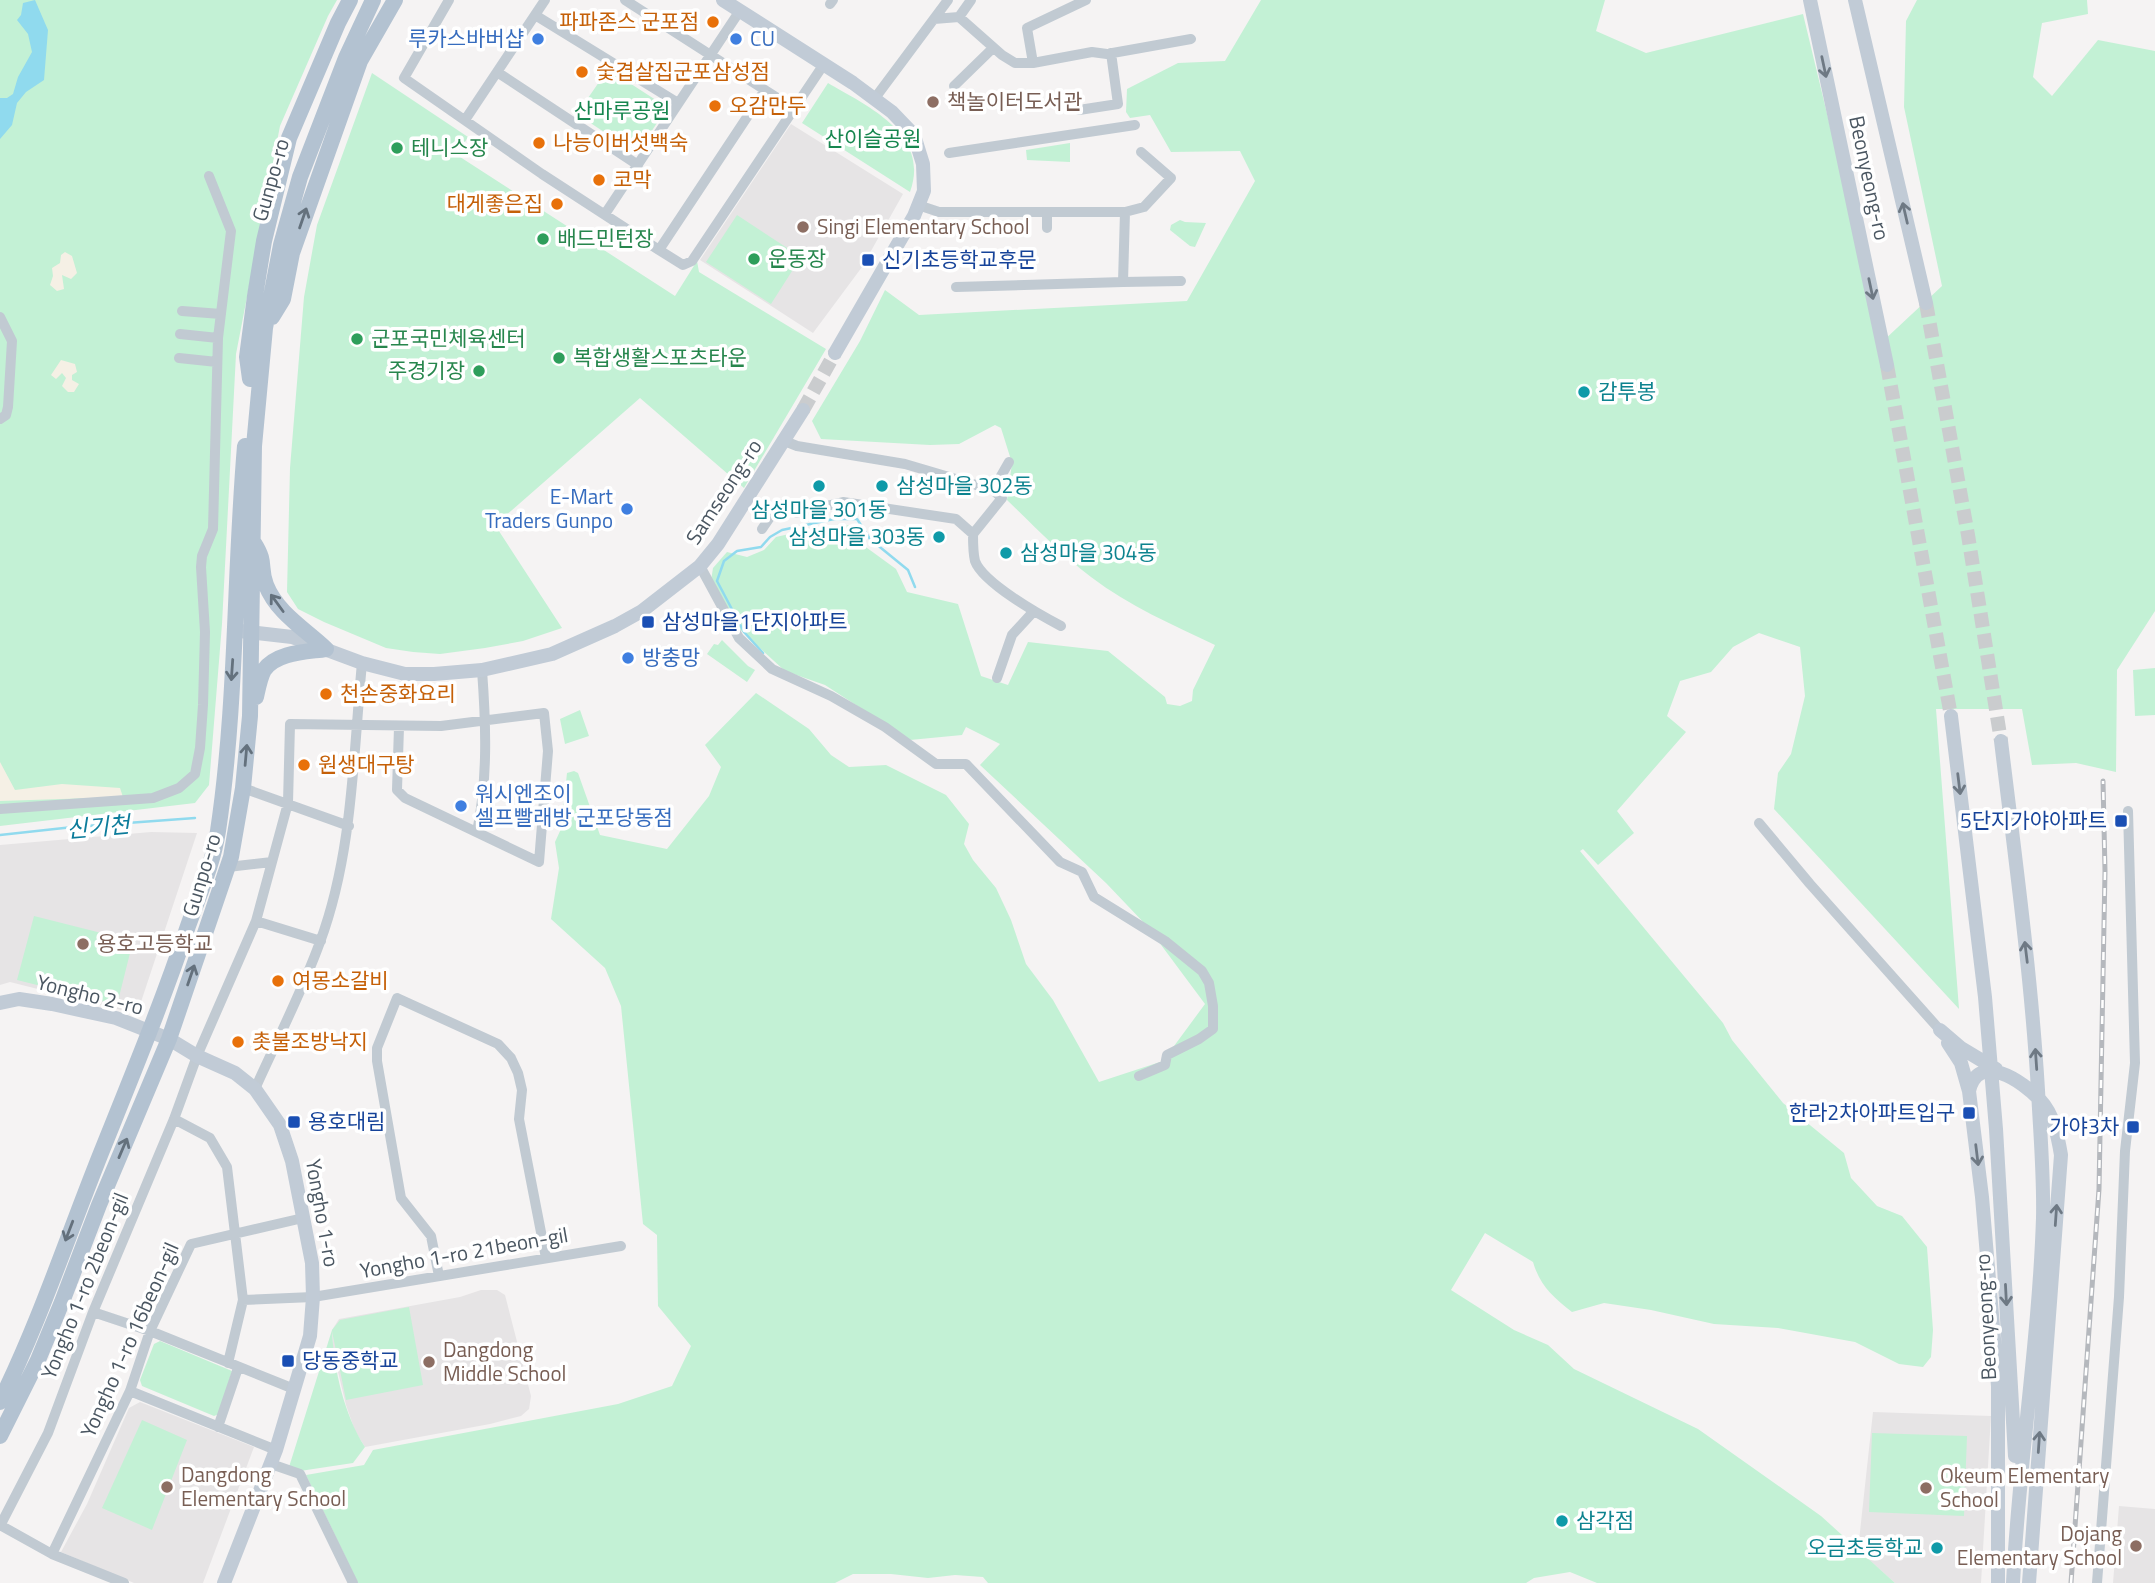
<svg xmlns="http://www.w3.org/2000/svg" width="2155" height="1583" font-family="'Titillium Web','Noto Sans KR',sans-serif">
<rect width="100%" height="100%" fill="#f5f3f3"/>
<path fill="#e6e4e5" d="M791 124 903 194 862 267 813 333 700 260Z
M151 832 197 833 137 1014 10 982 0 985V845Z
M481 1290H497L505 1295 531 1396 529 1409 521 1416 490 1424 365 1447 355 1431 346 1405 333 1351 332 1330 339 1319 460 1297Z
M140 1402 254 1447 203 1583H134L61 1552 87 1504 129 1408Z
M1873 1412 1991 1416 1981 1583H1895L1858 1550Z
M2119 1506 2155 1509V1583H2113Z"/>
<path fill="#c3f1d5" d="M0 0H337L328 16 280 126 236 354 222 624 209 785 195 803 0 826Z
M1261 0H1605L1596 31 1646 53 1803 14 1882 342 1942 286 1904 107 1906 21 1917 0H2087L2088 14 2042 23 2033 77 2052 96 2098 40 2155 51V611L2117 670 2116 772 2076 763 2032 765 2022 709H1936L1959 1009 1774 809 1778 773 1791 754 1805 696 1800 647 1759 633 1733 647 1711 672 1680 681 1667 716 1686 732 1617 811 1634 833 1598 865 1583 849 1580 851 1723 1023 1732 1040 1783 1103 1844 1153 1851 1178 1877 1206 1902 1216 1927 1247 1933 1330 1931 1357 1923 1367 1899 1364 1855 1342 1778 1328 1714 1324 1651 1310 1604 1303 1572 1312C1553 1297 1540 1286 1533 1262L1485 1233 1451 1290 1514 1330 1548 1345 1574 1369 1698 1429 1821 1516 1895 1583H1597L1570 1572 1534 1578 1526 1583H988L983 1577 955 1575 928 1578 891 1574H853L835 1583H358L306 1475 364 1465 373 1450 618 1404 672 1386 691 1346 658 1306 657 1235 643 1224 621 1006 605 968 551 919 559 868 555 842 561 829 567 773 574 771 578 773 600 835 667 849 709 796 721 767 705 745 756 693 809 729 831 755 849 767 886 765 946 795 969 824 964 844 973 860 996 888 1011 920 1026 964 1053 1000 1099 1082 1163 1061 1205 1004 1147 926 1106 883 980 765 1000 744 966 727 962 735 910 740 825 685 785 671 736 626 711 581 713 568 727 552 747 557 764 550 776 537 815 528 852 525 863 545 896 569 907 592 958 604 981 676 1008 685 1028 642 1108 651 1165 697 1167 704 1180 706 1192 701 1193 690 1215 645C1173 625 1129 606 1091 577 1061 554 1034 526 1007 500L1012 463 1001 428 995 425 959 444 930 445 821 439 812 421 860 341 885 290 919 315 1187 301 1255 181 1240 151 1171 152 1150 115 1130 118 1126 112 1127 89 1178 63 1225 61Z
M608 69 662 104 665 111 639 150 634 152 577 114Z
M372 73 468 137 457 155 675 296 697 261 699 272 826 349 744 488 640 398 495 525 562 628 523 641 485 648 440 654 413 652 386 648 324 622 298 609 287 592 290 468 304 297 317 225Z
M828 83C867 106 931 134 910 192L802 123Z
M1070 143V162L1027 160 1026 150Z
M737 215 801 257 771 304 706 262Z
M1180 220 1185 222 1206 223 1195 247 1190 246 1170 230 1171 225Z
M722 640 748 666 755 670 747 682 707 654 714 644 718 645Z
M2155 668V715L2135 716 2133 670Z
M580 710 589 736 565 744 560 719Z
M34 916 133 941 117 1005 17 980Z
M409 1307 423 1385 346 1400 332 1331C334 1370 344 1414 365 1447L353 1463 300 1471 289 1467 332 1330 340 1320Z
M160 1341 232 1371 219 1414 214 1416 142 1386 140 1380 154 1344Z
M142 1420 187 1440 152 1530 102 1508Z
M1872 1433 1967 1436 1964 1516 1869 1512Z"/>
<path fill="#f5f0e5" d="M65 252 72 256 77 273 71 279 62 275 64 289 57 291 50 285 53 276 52 268 60 263 61 255Z
M61 360 75 364 77 372 72 375V380L79 384 74 392H68L62 386 66 378 62 373 56 379 51 375Z
M0 762 15 790 62 784 120 788 123 797 0 801Z"/>
<path fill="#90daee" d="M35 0 48 30 44 80 26 92 17 103 12 125 0 139V98H7L13 94 18 77 32 52 28 34 17 20 21 15 23 3Z"/>
<g fill="none" stroke-linecap="round" stroke-linejoin="round">
<path stroke="#90daee" stroke-width="2.5" d="M763 653 744 632 717 581 724 561 737 551 761 547 770 537 782 530 834 519H857L870 539 908 570 915 587
M0 835 73 827 195 818"/>
<path stroke="#caccce" stroke-width="14" stroke-dasharray="14 7" stroke-linecap="butt" d="M1926 303 1968 535 2001 741
M1887 365 1951 716
M803 410 835 353"/>
<path stroke="#c1cad2" stroke-width="10" d="M449 0 404 78 542 174 659 250 765 90
M625 0 793 108
M830 4 833 0
M535 15 678 103
M959 17 1002 55 1015 63H1033L1092 52 1107 54 1191 39
M934 19 959 17 971 0
M1033 63 1027 28 1086 0
M497 72 638 165
M954 86 993 48
M875 98 948 0
M1072 100 1079 110 1118 104 1111 53
M465 120 545 0
M949 153 1135 125
M918 205 939 212H1125L1123 282 956 287
M1047 212V228
M1125 212 1144 207 1171 178 1141 152
M605 214 739 12
M659 250 683 265 692 261 824 64
M1123 282 1181 281
M182 311 221 314
M0 317 12 341 8 407 6 415 0 419
M180 334 218 338
M179 358 217 362
M782 440 797 446 905 464 993 490 1009 462
M993 490 1002 498 973 534C973 542 973 553 975 561 983 583 1040 615 1061 626
M762 529 779 504 797 513 843 502 956 519 973 534
M700 566 739 638 772 669 831 696 885 727 936 764H966L1060 862 1082 872 1094 897 1165 941 1202 971 1209 983 1213 1006V1029L1199 1039 1167 1055 1165 1065 1139 1076
M997 678 1012 635 1034 611
M243 788 349 826
M0 809 153 798 179 788 195 774 200 748 203 705 205 632 201 567 202 556 213 529 218 338 231 231 209 176
M1759 823 1810 884 1940 1030
M477 832C488 778 486 724 482 670
M228 867 272 862
M256 921 321 941
M255 1089C277 1040 302 992 320 942 353 853 353 757 362 663
M174 1119 210 1138 227 1167 243 1300 228 1363
M439 1276 431 1236 401 1198 377 1061V1048L397 998 498 1044 511 1058 518 1073 522 1090 519 1119 546 1258
M243 1300 313 1297 621 1246
M93 1312 150 1331 294 1389
M130 1391 276 1450
M218 1427 238 1368
M271 1464 300 1474 353 1583
M0 1525 52 1554 124 1583
M0 1526 48 1433 93 1312 174 1119 197 1056 256 921 288 803 290 724 441 726 544 713 548 751 539 862 405 798 397 790 399 727
M52 1554 130 1391 150 1331 191 1244 303 1218
M2097 1583 2119 1297 2125 1151 2135 1063 2128 811"/>
<path stroke="#c1cbd6" stroke-width="14" d="M723 0 853 83 892 112 914 135 923 164 924 191 914 216 835 353
M1810 0 1887 365
M1855 0 1926 303
M240 631 292 637 362 663 405 674H434L482 670 552 654 615 626 642 611 700 566 718 544 803 410
M1951 716 1985 997 1996 1129 2015 1456
M2001 741C2015 857 2031 973 2038 1090 2040 1132 2044 1175 2043 1218 2039 1340 2019 1461 2013 1583
M0 1003 19 999 52 1004 116 1018 169 1039 197 1056 235 1073 255 1089 280 1125 292 1161 312 1263 313 1297 310 1336 276 1450 224 1583
M1940 1030 1961 1048 1996 1069
M1948 1043 1961 1063 1969 1091
M1998 1583V1386L1982 1197 1969 1091C1978 1051 2023 1081 2040 1100 2054 1115 2058 1137 2061 1155L2029 1583"/>
<path stroke="#b3c2d1" stroke-width="16" d="M272 317 283 299 292 253 360 61 395 0
M250 379 247 357 255 296 264 241 289 138 338 23 350 0
M254 543C267 563 259 567 266 585 277 613 305 629 326 649
M256 697C258 688 260 677 264 670 277 652 307 652 326 649
M0 1402C41 1319 70 1229 105 1143 134 1071 163 1000 188 926 199 895 213 864 218 831 237 704 234 574 245 446
M0 1436 38 1360 62 1302 99 1205 169 1039 231 857 243 788 250 716 254 446 265 328 281 245 300 177 346 58 373 0"/>
<g stroke="#b5b8bd" stroke-width="5">
<path id="rail" d="M2071 1583 2099 1189 2105 871 2103 781"/>
</g>
<use href="#rail" stroke="#fff" stroke-width="2.5" stroke-dasharray="8" stroke-linecap="butt"/>
</g>
<defs><path id="oneway-shaft" d="M-6 0H5M1.5-3L5.5 0L1.5 3" fill="none" stroke-width="1.6" stroke-linecap="round" stroke-linejoin="round" transform="scale(1.75)"/></defs>
<g stroke="#6e7984">
<use href="#oneway-shaft" transform="translate(1824 67) rotate(78)"/>
<use href="#oneway-shaft" transform="translate(1905 213) rotate(-103)"/>
<use href="#oneway-shaft" transform="translate(1871 289) rotate(78)"/>
<use href="#oneway-shaft" transform="translate(1959 784) rotate(83)"/>
<use href="#oneway-shaft" transform="translate(2026 952) rotate(-97)"/>
<use href="#oneway-shaft" transform="translate(2036 1059) rotate(-94)"/>
<use href="#oneway-shaft" transform="translate(1977 1155) rotate(83)"/>
<use href="#oneway-shaft" transform="translate(2056 1215) rotate(-86)"/>
<use href="#oneway-shaft" transform="translate(2006 1295) rotate(87)"/>
<use href="#oneway-shaft" transform="translate(2039 1442) rotate(-86)"/>
</g>
<g stroke="#64717d">
<use href="#oneway-shaft" transform="translate(303 218) rotate(-71)"/>
<use href="#oneway-shaft" transform="translate(277 603) rotate(-126)"/>
<use href="#oneway-shaft" transform="translate(232 670) rotate(94)"/>
<use href="#oneway-shaft" transform="translate(246 755) rotate(-85)"/>
<use href="#oneway-shaft" transform="translate(191 975) rotate(-71)"/>
<use href="#oneway-shaft" transform="translate(123 1148) rotate(-67)"/>
<use href="#oneway-shaft" transform="translate(69 1231) rotate(111)"/>
</g>
<g fill="#e8710a" stroke="#fff" stroke-width="2.5">
<circle cx="713" cy="22" r="7"/>
<circle cx="582" cy="72" r="7"/>
<circle cx="715" cy="106" r="7"/>
<circle cx="539" cy="143" r="7"/>
<circle cx="599" cy="180" r="7"/>
<circle cx="557" cy="204" r="7"/>
<circle cx="326" cy="694" r="7"/>
<circle cx="304" cy="765" r="7"/>
<circle cx="278" cy="981" r="7"/>
<circle cx="238" cy="1042" r="7"/>
</g>
<g fill="#3f7fe0" stroke="#fff" stroke-width="2.5">
<circle cx="538" cy="39" r="7"/>
<circle cx="736" cy="39" r="7"/>
<circle cx="627" cy="509" r="7"/>
<circle cx="628" cy="658" r="7"/>
<circle cx="461" cy="806" r="7"/>
</g>
<g fill="#8d6e63" stroke="#fff" stroke-width="2.5">
<circle cx="933" cy="102" r="7"/>
<circle cx="803" cy="227" r="7"/>
<circle cx="83" cy="944" r="7"/>
<circle cx="429" cy="1362" r="7"/>
<circle cx="167" cy="1487" r="7"/>
<circle cx="1926" cy="1488" r="7"/>
<circle cx="2136" cy="1546" r="7"/>
</g>
<g fill="#2e9e5b" stroke="#fff" stroke-width="2.5">
<circle cx="397" cy="148" r="7"/>
<circle cx="543" cy="239" r="7"/>
<circle cx="754" cy="259" r="7"/>
<circle cx="357" cy="339" r="7"/>
<circle cx="559" cy="358" r="7"/>
<circle cx="479" cy="371" r="7"/>
</g>
<g fill="#1a4fb4" stroke="#fff" stroke-width="2.5">
<rect x="861" y="253" width="14" height="14" rx="3.5"/>
<rect x="641" y="615" width="14" height="14" rx="3.5"/>
<rect x="2114" y="814" width="14" height="14" rx="3.5"/>
<rect x="1962" y="1106" width="14" height="14" rx="3.5"/>
<rect x="287" y="1115" width="14" height="14" rx="3.5"/>
<rect x="2126" y="1120" width="14" height="14" rx="3.5"/>
<rect x="281" y="1354" width="14" height="14" rx="3.5"/>
</g>
<g fill="#0f9aa8" stroke="#fff" stroke-width="2.5">
<circle cx="1584" cy="392" r="7"/>
<circle cx="819" cy="486" r="7"/>
<circle cx="882" cy="486" r="7"/>
<circle cx="939" cy="537" r="7"/>
<circle cx="1006" cy="553" r="7"/>
<circle cx="1562" cy="1521" r="7"/>
<circle cx="1937" cy="1548" r="7"/>
</g>
<g text-anchor="middle" stroke-width="7" stroke-linejoin="round" paint-order="stroke">
<g font-size="21" fill="#c56008" stroke="#fff" text-anchor="start">
<text x="699" y="29" text-anchor="end">파파존스 군포점</text>
<text x="596" y="79">숯겹살집군포삼성점</text>
<text x="729" y="113">오감만두</text>
<text x="553" y="150">나능이버섯백숙</text>
<text x="613" y="187">코막</text>
<text x="543" y="211" text-anchor="end">대게좋은집</text>
<text x="340" y="701">천손중화요리</text>
<text x="318" y="772">원생대구탕</text>
<text x="292" y="988">여몽소갈비</text>
<text x="252" y="1049">촛불조방낙지</text>
</g>
<g font-size="21" fill="#366cbe" stroke="#fff" text-anchor="start">
<text x="524" y="46" text-anchor="end">루카스바버샵</text>
<text x="750" y="46">CU</text>
<text x="613" y="504" text-anchor="end">E-Mart<tspan x="613" dy="24">Traders Gunpo</tspan></text>
<text x="642" y="665">방충망</text>
<text x="475" y="801">워시엔조이<tspan x="475" dy="24">셀프빨래방 군포당동점</tspan></text>
</g>
<g font-size="21" fill="#785e54" stroke="#fff" text-anchor="start">
<text x="947" y="109">책놀이터도서관</text>
<text x="817" y="234">Singi Elementary School</text>
<text x="97" y="951">용호고등학교</text>
<text x="443" y="1357">Dangdong<tspan x="443" dy="24">Middle School</tspan></text>
<text x="181" y="1482">Dangdong<tspan x="181" dy="24">Elementary School</tspan></text>
<text x="1940" y="1483">Okeum Elementary<tspan x="1940" dy="24">School</tspan></text>
<text x="2122" y="1541" text-anchor="end">Dojang<tspan x="2122" dy="24">Elementary School</tspan></text>
</g>
<g font-size="21" fill="#17864f" stroke="#fff">
<text x="622" y="118">산마루공원</text>
<text x="873" y="146">산이슬공원</text>
</g>
<g font-size="21" fill="#27864d" stroke="#fff" text-anchor="start">
<text x="411" y="155">테니스장</text>
<text x="557" y="246">배드민턴장</text>
<text x="768" y="266">운동장</text>
<text x="371" y="346">군포국민체육센터</text>
<text x="573" y="365">복합생활스포츠타운</text>
<text x="465" y="378" text-anchor="end">주경기장</text>
</g>
<g font-size="21" fill="#4a5661" stroke="#fff">
<text transform="translate(1869 178) rotate(78)" y="7">Beonyeong-ro</text>
<text transform="translate(271 180) rotate(-74)" y="7">Gunpo-ro</text>
<text transform="translate(724 492) rotate(-57)" y="7">Samseong-ro</text>
<text transform="translate(202 875) rotate(-73)" y="7">Gunpo-ro</text>
<text transform="translate(90 995) rotate(14)" y="7">Yongho 2-ro</text>
<text transform="translate(322 1213) rotate(80)" y="7">Yongho 1-ro</text>
<text transform="translate(464 1253) rotate(-10)" y="7">Yongho 1-ro 21beon-gil</text>
<text transform="translate(85 1286) rotate(-68)" y="7">Yongho 1-ro 2beon-gil</text>
<text transform="translate(1986 1317) rotate(-93)" y="7">Beonyeong-ro</text>
<text transform="translate(130 1340) rotate(-66)" y="7">Yongho 1-ro 16beon-gil</text>
</g>
<g font-size="21" fill="#164399" stroke="#fff" text-anchor="start">
<text x="882" y="267">신기초등학교후문</text>
<text x="662" y="629">삼성마을1단지아파트</text>
<text x="2107" y="828" text-anchor="end">5단지가야아파트</text>
<text x="1955" y="1120" text-anchor="end">한라2차아파트입구</text>
<text x="308" y="1129">용호대림</text>
<text x="2119" y="1134" text-anchor="end">가야3차</text>
<text x="302" y="1368">당동중학교</text>
</g>
<g font-size="21" fill="#0d838f" stroke="#fff" text-anchor="start">
<text x="1598" y="399">감투봉</text>
<text x="896" y="493">삼성마을 302동</text>
<text x="819" y="517" text-anchor="middle">삼성마을 301동</text>
<text x="925" y="544" text-anchor="end">삼성마을 303동</text>
<text x="1020" y="560">삼성마을 304동</text>
<text x="1576" y="1528">삼각점</text>
<text x="1923" y="1555" text-anchor="end">오금초등학교</text>
</g>
<g font-size="23" font-style="italic" fill="#0c7c9b" stroke="#fff">
<text transform="translate(98 827) rotate(-5)" y="8">신기천</text>
</g>
</g>
</svg>
